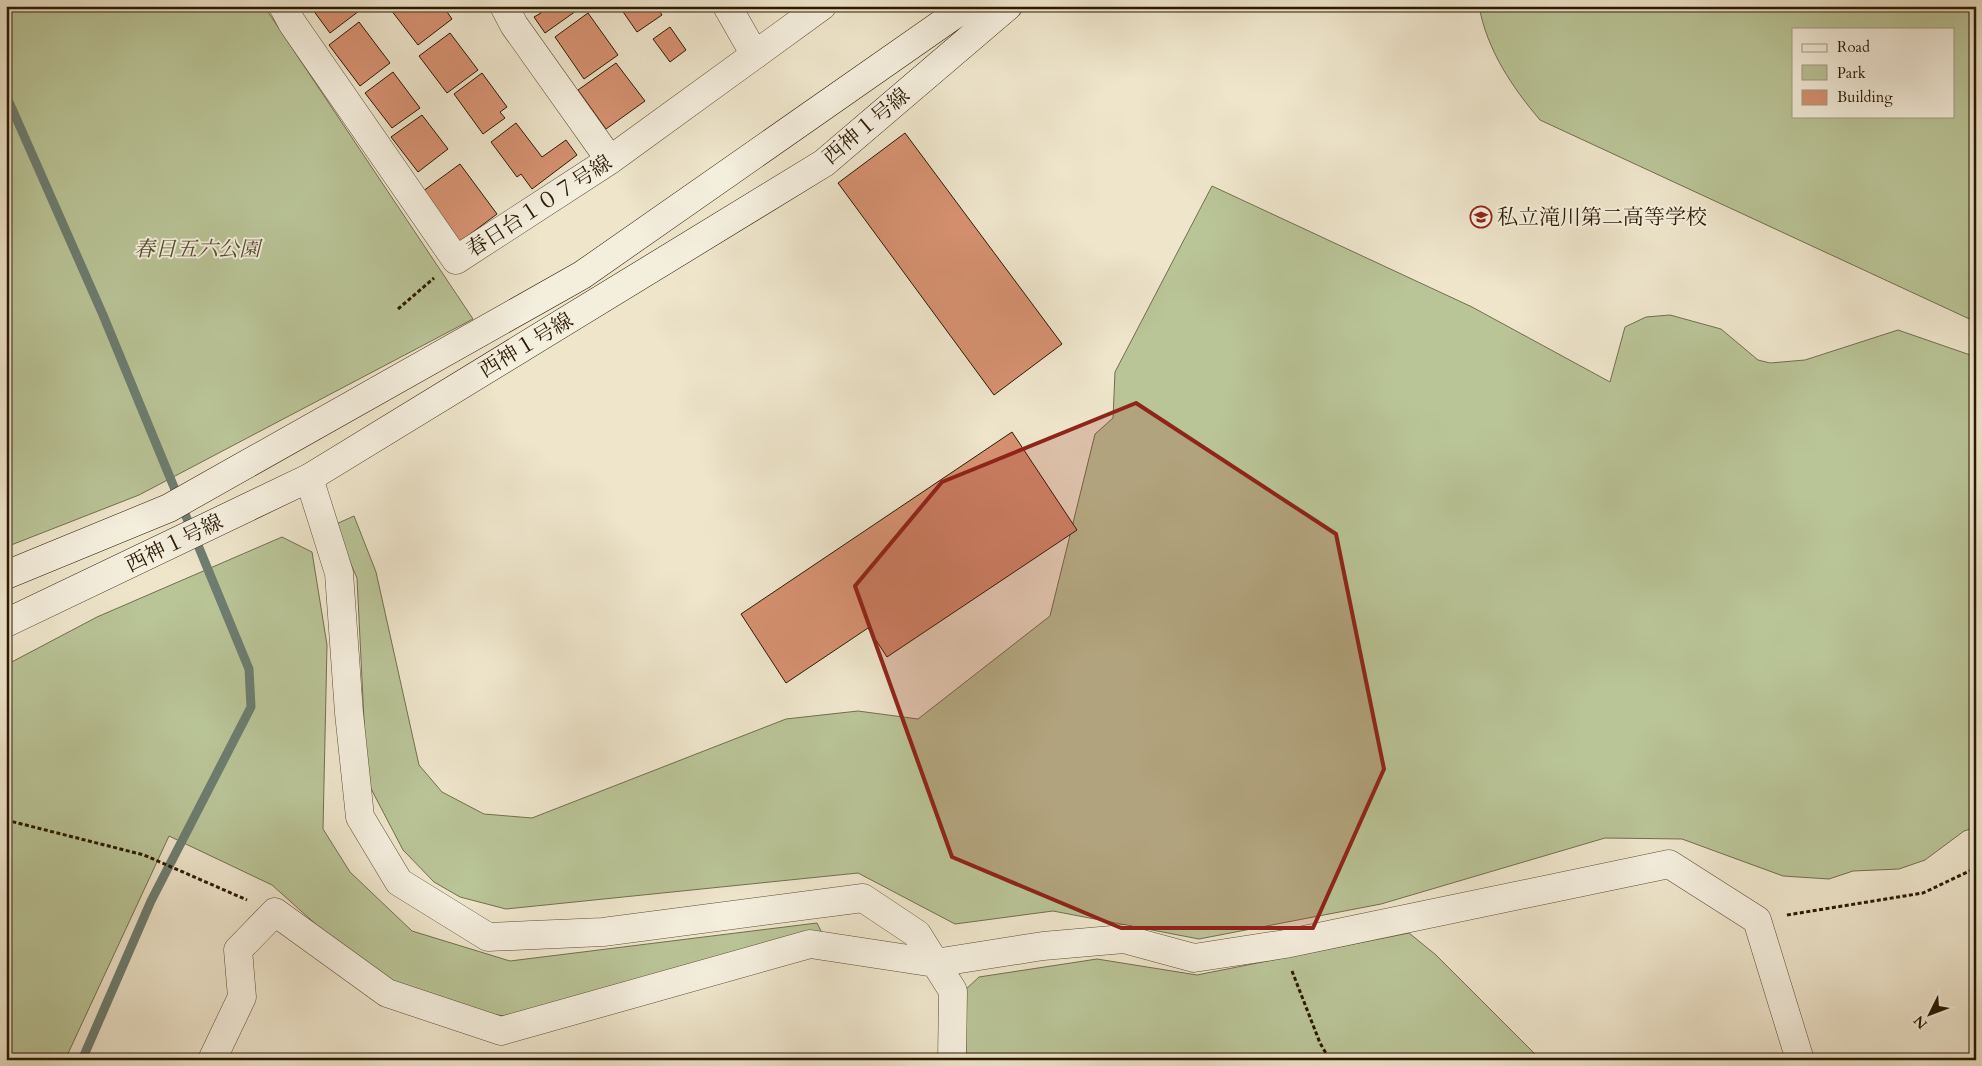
<svg xmlns="http://www.w3.org/2000/svg" width="1982" height="1066" font-family="Cardo,'Noto Serif JP',serif">
<rect width="100%" height="100%" fill="#eee5cb"/>
<filter id="stains"><feTurbulence type="fractalNoise" baseFrequency=".004" numOctaves="4"/><feColorMatrix values="0 0 0 0 .2 0 0 0 0 .09 0 0 0 0 .02 0 0 0 .5 -.17"/></filter>
<radialGradient id="worn" r=".72"><stop offset=".6" stop-color="#630" stop-opacity="0"/><stop offset="1" stop-color="#630" stop-opacity=".3"/></radialGradient>
<path fill="#b9c497" stroke="#726e4c" fill-rule="evenodd" d="M6 6H264L473 319 139 495 6 547Z
M1479 6H1976V322L1540 120C1512 87 1487 50 1479 6ZM1793 29H1953V116H1793Z
M1212 186 1472 307 1610 382 1625 327 1646 317 1670 315 1721 329 1758 360 1770 363 1805 360 1898 330 1976 357V827L1964 831 1925 860 1899 869 1853 871 1829 879 1783 876 1682 839 1605 838 1381 904 1199 939 1053 911 955 924 858 873 506 909 460 897 434 882 403 850 367 781 357 578 334 525 354 516 376 572 419 765 442 792 484 814 532 818 786 719 858 711 918 719 1050 616 1095 434 1113 418 1115 372Z
M282 537 312 552 327 645 323 829 350 872 412 931 510 961 817 923 823 935 510 1017 436 1005 358 962 272 885 169 836 65 1060H6V665L97 617Z
M1409 933 1436 955 1541 1060H966L965 990 979 977 1097 959 1197 975Z"/>
<g fill="none" stroke-linecap="round" stroke-linejoin="round">
<path stroke="#6d7d70" stroke-width="9" d="M6 95 103 315 249 669 251 707 151 901 82 1060"/>
</g>
<path fill="#d69171" stroke="#2b1900" d="M310 6H355L359 11 330 33Z
M396 6H443L452 19 418 45 391 10Z
M536 6H583L545 33 534 17 541 13Z
M619 6H656L662 15 637 32Z
M588 13 618 55 584 79 555 37Z
M359 22 390 63 360 86 329 45Z
M670 27 686 50 670 62 653 39Z
M450 33 478 70 447 93 419 56Z
M616 63 645 101 606 129 578 90Z
M393 72 420 108 392 128 365 93Z
M482 73 507 107 500 112 505 118 483 134 454 94Z
M422 115 448 149 418 172 391 137Z
M516 123 542 157 566 140 577 155 532 189 521 174 517 177 491 142Z
M905 133 1062 344 994 395 838 183Z
M460 164 497 214 457 244 419 194Z
M1012 432 1077 530 887 657 868 628 786 683 741 614Z"/>
<g fill="none" stroke-linecap="round" stroke-linejoin="round">
<g stroke="#5c4c33" stroke-width="29">
<path id="street" d="M283 6 292 23 456 260 610 160 822 6
M504 6 514 25 610 160
M727 6 755 55
M309 478 339 573 349 713 360 817 399 882 488 937 603 932 863 898 917 934 953 991 952 1060
M212 1060 242 997 238 950 275 912 387 993 501 1031 810 944 935 963 1043 946 1124 939 1194 958 1285 944 1669 864 1757 920 1800 1060"/>
</g>
<g stroke="#2b1900" stroke-width="29">
<path id="secondary" d="M6 575 169 508 582 275 967 6
M6 623 309 478 824 163 1008 6"/>
</g>
<path stroke="#2b1900" stroke-width="3" stroke-dasharray="4 2.5" stroke-linecap="butt" d="M398 309 434 278
M6 820 144 855 247 900
M1787 915 1923 893 1976 868
M1292 971 1320 1043 1330 1060"/>
<use href="#street" stroke="#f4eedd" stroke-width="28"/>
<use href="#secondary" stroke="#f4eedd" stroke-width="28"/>
</g>
<path fill="#8f2418" fill-opacity="0.2" stroke="#8f2418" stroke-width="4" stroke-linejoin="round" d="M1136 403 1336 534 1384 769 1313 928H1121L952 857 855 586 942 482Z"/>
<defs>
<g id="school-ring" transform="scale(1.125)"><circle r="9.5" fill="#f4eedd" stroke="#8f2418" stroke-width="1.5"/><path d="M0-5L7-2L0 1L-7-2ZM-4 1L0 2.5L4 1V4Q0 6-4 4Z" fill="#8f2418"/></g>
</defs>
<g fill-rule="evenodd">
<use href="#school-ring" x="1481" y="217"/>
</g>
<g text-anchor="middle" stroke-width="4" stroke-linejoin="round" paint-order="stroke">
<g font-size="21" fill="#2b1900" stroke="#f4eedd">
<text transform="translate(866 126) rotate(-40)" y="7">西神１号線</text>
<text transform="translate(539 206) rotate(-33)" y="7">春日台１０７号線</text>
<text transform="translate(526 345) rotate(-31)" y="7">西神１号線</text>
<text transform="translate(174 543) rotate(-26)" y="7">西神１号線</text>
</g>
<g font-size="21" fill="#2b1900" stroke="#f4eedd" text-anchor="start">
<text x="1497" y="224">私立滝川第二高等学校</text>
</g>
<g font-size="21" font-style="italic" fill="#564c2d" stroke="#f4eedd">
<text x="197" y="256">春日五六公園</text>
</g>
</g>
<rect width="1982" height="1066" fill="none" stroke="#eee5cb" stroke-width="25"/>
<rect x="8" y="8" width="1967" height="1051" fill="none" stroke="#2b1900" stroke-width="2.5"/>
<rect x="12" y="12" width="1957" height="1041" fill="none" stroke="#2b1900"/>
<rect x="1792" y="28" width="162" height="90" fill="#f4eedd" stroke="#a49985"/>
<rect x="1802" y="44" width="25" height="8" fill="#f4eedd" stroke="#a49985"/>
<text x="1837" y="52" font-size="15" fill="#2b1900">Road</text>
<rect x="1802" y="65" width="25" height="15" fill="#b9c497" stroke="#a49985"/>
<text x="1837" y="78" font-size="15" fill="#2b1900">Park</text>
<rect x="1802" y="90" width="25" height="15" fill="#d69171" stroke="#a49985"/>
<text x="1837" y="102" font-size="15" fill="#2b1900">Building</text>
<g transform="translate(1930 1014) rotate(228)" stroke="#f4eedd" stroke-width="4" paint-order="stroke">
<path d="M0-4L9 19L0 12L-9 19Z" fill="#2b1900"/>
<text y="-8" font-size="14" font-weight="bold" text-anchor="middle" fill="#2b1900">N</text>
</g>
<rect width="100%" height="100%" filter="url(#stains)"/>
<rect width="100%" height="100%" fill="url(#worn)"/>
</svg>
